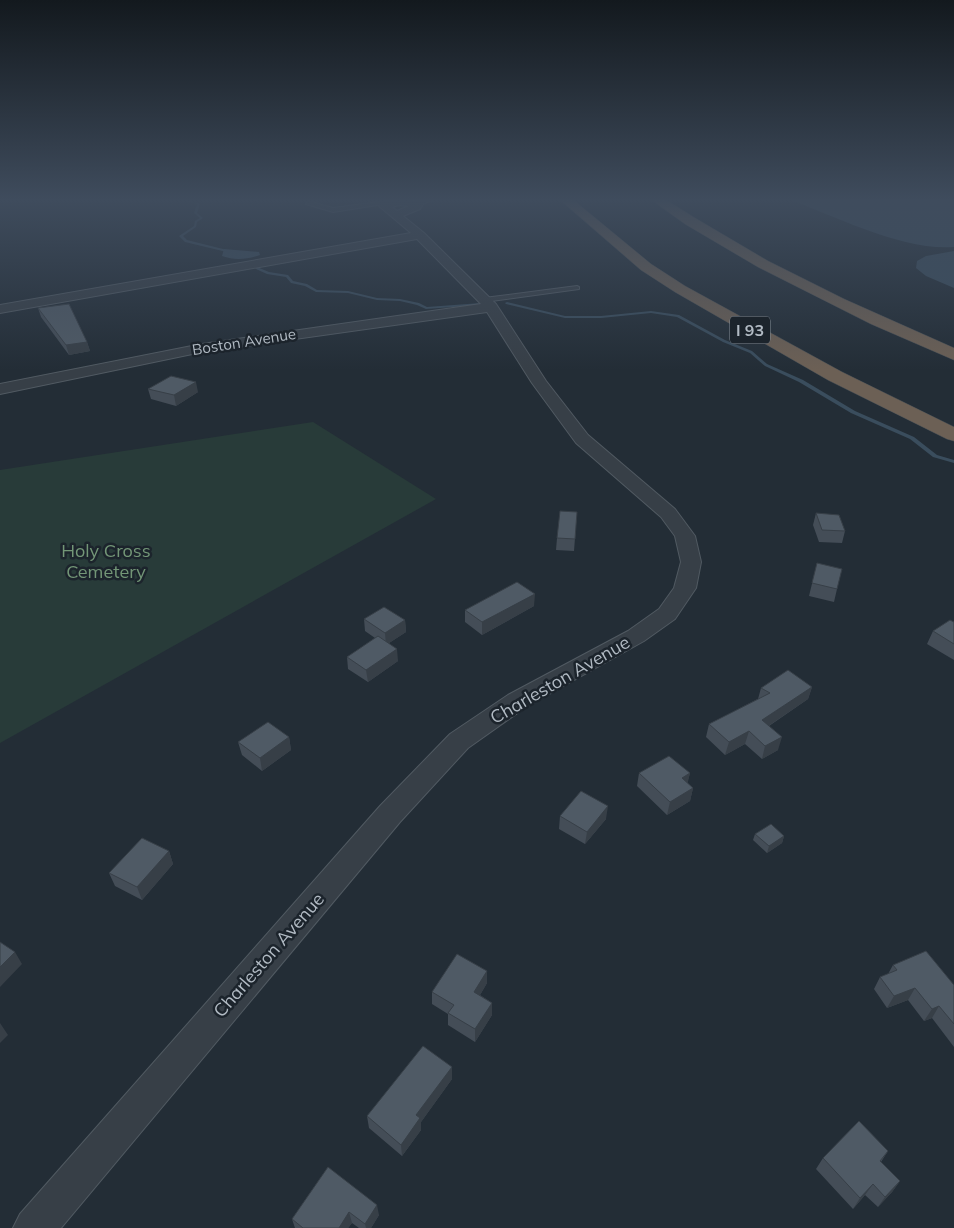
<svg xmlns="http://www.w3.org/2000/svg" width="954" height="1228" font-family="Mulish,sans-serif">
<rect width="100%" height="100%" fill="#232d36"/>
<path fill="#283b39" d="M313 422 436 499 0 743V470Z"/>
<path fill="#3a4d5d" d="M786 198H954V247C902 251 835 216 786 198Z
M224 249 259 252 260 255C247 259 236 261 222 256Z
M954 251V288L926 276 916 268 917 261 926 256Z"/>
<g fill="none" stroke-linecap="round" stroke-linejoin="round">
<path fill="#3a4d5d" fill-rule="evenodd" d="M176 198H179L200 204 197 213 203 218 197 222 196 227 183 236 187 240 231 251V253L185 242 179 236 194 226 195 221 200 218 194 213 197 204Z
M257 267 269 272 288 275 293 281 307 284 317 290 348 291 377 298 400 299 419 303 427 307 481 303 483 304 481 305 426 309 417 305 400 301 377 300 348 293 316 292 305 286 291 283 286 277 267 274 256 269V267Z
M507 302 565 316H601L651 311 679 315 725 340 752 351 767 364 803 380 855 411 914 437 937 455 954 460V463L933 457 910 439 851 413 799 382 765 366 750 353 723 342 677 317 651 313 601 318H565L506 304 505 303Z"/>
<g stroke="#515a62" stroke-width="2">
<path id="lane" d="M431 198H437L420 205 415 204Z
M308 201 333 208 387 201 390 203 333 212 306 204Z
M577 286 579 287V289L484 302 481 300 484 298Z"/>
</g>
<g stroke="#515a62" stroke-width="2">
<path id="street" d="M399 199 422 202 423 204 420 209 403 216 424 233 496 304 546 381 588 435 675 509 695 536 701 562 696 588 675 619 644 641 526 707 468 748 400 822 61 1228H13L20 1214 380 806 450 734 508 695 628 631 659 609 674 588 681 562 675 536 661 517 576 443 532 383 487 312 202 352 0 394V384L202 344 481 304 417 239 0 313V305L411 233 379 206 380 204ZM399 205 409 206 397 211 392 207Z"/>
</g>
<g stroke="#414a52" stroke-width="1">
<path id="highway" d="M558 198H571L651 264 685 286 842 372 954 427V441L947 439 828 380 675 292 641 270Z
M649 198H663L695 218 768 261 844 299 954 348V360L871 324 758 267 685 224Z"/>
</g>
<use href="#lane" fill="#373f47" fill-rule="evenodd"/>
<use href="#street" fill="#373f47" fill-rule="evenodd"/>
<use href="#highway" fill="#6c6055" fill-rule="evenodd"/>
</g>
<path fill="#444d57" d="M38 308 87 342 90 351 69 355 41 317Z
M148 389 198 392 176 406 151 399Z
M577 512 574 551 556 550 557 538Z
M816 513 845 531 842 543 819 542 813 525Z
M817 563 837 589 834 602 809 596Z
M534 606 482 635 465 622V610Z
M364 619 405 620 406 632 389 643 398 661 368 682 348 669 347 657 375 638 365 631Z
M954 622V660L927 644 933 631Z
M812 687 808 699 769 726 778 750 762 759 745 744 725 755 706 737 709 724 758 699 761 688Z
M289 737 291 750 262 771 242 755 238 742Z
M639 773H690L687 783 693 788 690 801 667 815 637 786Z
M560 816 606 819 585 844 559 829Z
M755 834 784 836 782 843 767 853 753 840Z
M169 851 173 864 142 900 115 886 109 873Z
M893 965 954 985V1047L932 1018 924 1021 908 1000 887 1008 874 989 880 977 888 974Z
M487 971V983L480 995 492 1003V1015L475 1042 448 1025V1014L432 1004V992Z
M452 1067V1079L421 1122V1130L402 1156 369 1128 367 1116Z
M888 1151 881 1162 900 1181 892 1192 878 1207 865 1195 853 1209 816 1169 823 1158Z
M328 1167 379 1215 371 1228H359L352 1223 348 1228H295L292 1219Z"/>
<path fill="#373f47" d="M87 342 90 351 69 355 66 345Z
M196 382 198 392 176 406 174 395Z
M535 594 534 606 482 635V622Z
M405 620 406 632 386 645 385 633Z
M397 649 398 661 368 682 366 670Z
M812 687 808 699 758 733 762 720Z
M749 731 745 744 725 755 729 742Z
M289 737 291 750 262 771 260 758Z
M782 737 778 750 762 759 765 746Z
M690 773 687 786 682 778Z
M693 788 690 801 667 815 670 802Z
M608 806 606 819 585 844 587 832Z
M784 836 782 843 767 853 769 846Z
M169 851 173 864 142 900 137 887Z
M15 952 22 964 0 987V967Z
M487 971V983L474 1005V992Z
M915 988 908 1000 887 1008 894 996Z
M492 1003V1015L475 1042V1029Z
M939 1006 932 1018 924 1021 932 1009Z
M0 1023 8 1035 0 1043Z
M452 1067V1079L421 1122V1130L402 1156 401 1145 416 1115Z
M900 1181 892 1192 878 1207 885 1197Z
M873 1184 865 1195 853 1209 860 1198Z
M377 1205 379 1215 371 1228H366L365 1224Z
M349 1212 352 1223 348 1228H339Z"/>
<path fill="#4f5a65" stroke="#373f47" d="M69 304 87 342 66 345 38 308Z
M171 376 196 382 174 395 148 389Z
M560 511 577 512 575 539 557 538Z
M816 513 839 515 845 531 822 530Z
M817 563 842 569 837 589 812 583Z
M517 582 535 594 482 622 465 610Z
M384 607 405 620 385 633 364 619Z
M950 620 954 622V644L933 631Z
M378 636 397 649 366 670 347 657Z
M788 670 812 687 762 720 782 737 765 746 749 731 729 742 709 724 770 693 761 688Z
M268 722 289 737 260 758 238 742Z
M669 756 690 773 682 778 693 788 670 802 639 773Z
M581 791 608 806 587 832 560 816Z
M771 824 784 836 769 846 755 834Z
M142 838 169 851 137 887 109 873Z
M0 942 15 952 0 967Z
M926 951 954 985V1024L939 1006 932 1009 915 988 894 996 880 977 897 970 893 965Z
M457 954 487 971 474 992 492 1003 475 1029 448 1013 454 1005 432 992Z
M423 1046 452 1067 416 1115 420 1118 401 1145 367 1116Z
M859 1121 888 1151 880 1161 900 1181 885 1197 873 1184 860 1198 823 1158Z
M328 1167 377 1205 365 1224 349 1212 339 1228H303L292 1219Z"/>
<linearGradient id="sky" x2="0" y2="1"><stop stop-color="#13191e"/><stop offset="0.54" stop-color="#3f4c5d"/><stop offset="1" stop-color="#3f4c5d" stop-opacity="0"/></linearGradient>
<rect width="954" height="370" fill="url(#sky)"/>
<g text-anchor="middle" stroke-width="5" stroke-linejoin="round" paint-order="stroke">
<g font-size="15" fill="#b1bac3" stroke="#1c242c">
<text transform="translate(244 342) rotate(-9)" y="5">Boston Avenue</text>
</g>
<rect fill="#1c242c" stroke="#848d96" stroke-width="1" x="730" y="316.5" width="40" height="27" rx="4"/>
<g font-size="16" font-weight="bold" fill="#b1bac3">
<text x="750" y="336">I 93</text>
</g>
<g font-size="18" fill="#739677" stroke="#1c242c">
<text x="106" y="557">Holy Cross<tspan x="106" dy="21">Cemetery</tspan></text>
</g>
<g font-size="18" fill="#b1bac3" stroke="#1c242c">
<text transform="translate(560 680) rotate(-30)" y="6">Charleston Avenue</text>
<text transform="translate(269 955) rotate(-49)" y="6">Charleston Avenue</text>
</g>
</g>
</svg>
